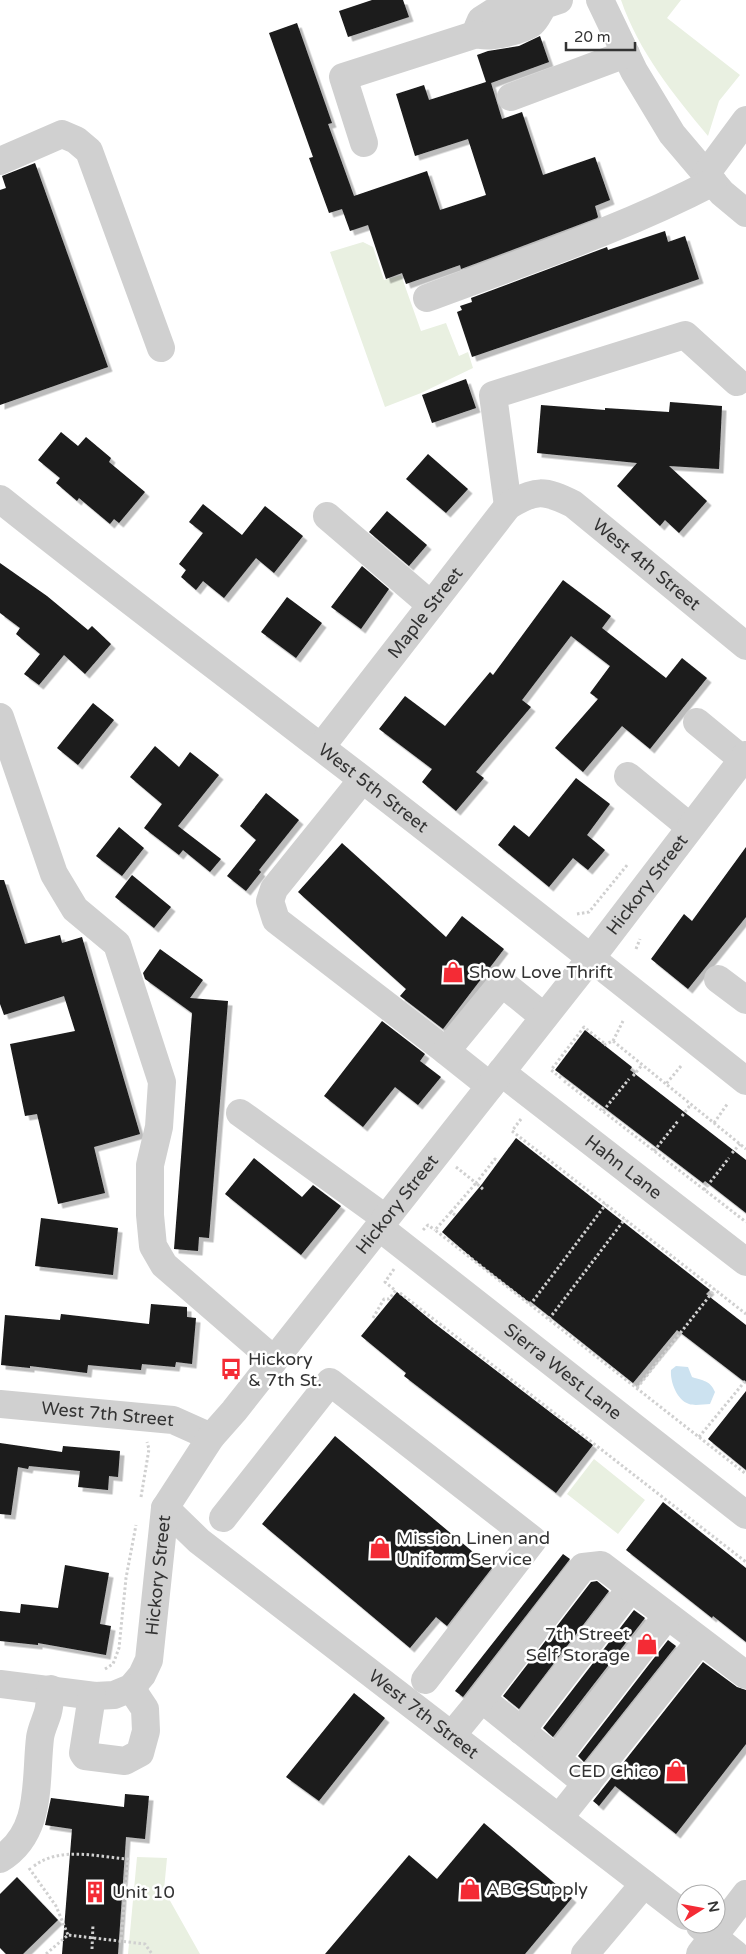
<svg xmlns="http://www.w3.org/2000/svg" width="746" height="1954" font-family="'Varela Round',sans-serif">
<defs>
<filter id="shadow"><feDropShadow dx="4.5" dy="4.5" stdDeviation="0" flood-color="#0004"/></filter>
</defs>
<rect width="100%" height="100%" fill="#fff"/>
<path fill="#e9f0e1" d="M621 0H681L667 18 740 75 719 101 708 136C673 94 639 52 621 0Z
M363 242 373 247 384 280 401 275 421 331 446 323 459 356 468 352 473 368 421 393 385 407 330 252Z
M594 1459 645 1500 618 1534 567 1494Z
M137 1857 167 1858 164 1890 200 1954H128Z"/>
<path fill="#cce2f0" d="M676 1366 688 1367 692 1377C703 1381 710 1380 715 1392L710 1404C704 1404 695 1406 689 1404 677 1400 670 1382 671 1370Z"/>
<path fill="#1a1a1a" filter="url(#shadow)" d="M372 0H403L409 17 348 37 339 11Z
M297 23 332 123 328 124 354 196 427 171 440 210 486 195 468 139 415 156 396 94 424 85 429 100 486 82 477 55 488 51 519 46 540 36 549 62 491 83 502 119 522 112 543 175 595 157 610 200 595 206 598 217 597 218 461 269 460 265 406 284 402 273 386 279 368 225 350 231 342 209 329 213 309 158 313 157 269 33Z
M35 163 108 367 0 405V190L6 188 2 176Z
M665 231 668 242 685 236 699 279 472 357 457 312 462 310 460 306 472 302 471 298 607 247 608 250Z
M466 379 476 408 432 423 422 395Z
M670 402 722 406 719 469 669 466 707 501 679 533 665 520 660 526 617 486 637 463 537 453 541 405 605 410V408L669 412Z
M61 432 78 446 86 437 111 458 109 462 145 492 119 523 114 519 110 524 79 498 77 501 56 483 60 478 38 460Z
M428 454 468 489 446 513 406 479Z
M203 504 242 535 265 506 303 536 274 573 256 558 224 598 203 581 196 590 181 577 186 570 179 564 203 533 189 522Z
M387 511 427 545 409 566 369 532Z
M0 563 47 596 88 630 92 626 111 644 85 674 64 655 39 685 24 674 40 654 16 634 20 628 0 613Z
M362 566 389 589 361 629 331 607Z
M563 580 611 616 602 628 666 678 682 658 707 678 650 749 622 726 583 772 555 748 598 699 590 693 610 666 571 636 522 700 531 707 476 772 484 778 456 811 422 782 432 769 379 729 405 696 445 726 490 672 493 675Z
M287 597 322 623 296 658 261 632Z
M93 703 114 720 78 765 57 748Z
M155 746 179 767 190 752 219 775 178 826 221 859 210 872 183 850 179 855 144 828 162 804 130 777Z
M576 778 610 804 587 835 605 850 588 870 573 858 549 887 498 845 514 825 529 837Z
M266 793 299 820 259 870 261 872 246 891 227 876 256 840 240 826Z
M119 827 144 848 122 876 96 856Z
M342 843 446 937 462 916 504 949 443 1029 400 996 406 989 298 892Z
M746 847V917L688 989 651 959 684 914 692 921Z
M132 875 171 907 154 928 115 897Z
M0 880H4L25 944 60 935 62 943 82 937 140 1134 94 1147 105 1193 58 1204 37 1114 25 1116 10 1044 75 1031 64 996 4 1015 0 1004Z
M160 949 203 980 190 998 228 1001 209 1238 199 1237 198 1251 174 1249 192 1013 145 979 143 973Z
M382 1021 425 1054 420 1061 441 1077 418 1105 395 1087 363 1127 324 1096Z
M585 1030 632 1067 630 1070 746 1160V1213L705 1181 703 1183 555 1070Z
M516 1138 710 1290 706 1294 746 1325V1383L677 1330 633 1383 530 1301 529 1302 477 1262 442 1232 482 1184Z
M254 1158 302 1197 313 1185 341 1206 301 1255 225 1194Z
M41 1218 118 1228 113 1275 35 1266Z
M397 1292 434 1323 593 1445 556 1493 404 1376 406 1373 361 1336Z
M151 1304 187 1307V1317L196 1318 192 1364 176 1362 175 1367 142 1364 141 1370 88 1365 87 1373 30 1366V1368L1 1365 5 1315 60 1320 61 1314 149 1324Z
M746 1391V1470L708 1439Z
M335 1436 492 1568 447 1626 436 1617 410 1648 262 1524Z
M0 1443 62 1452 63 1446 120 1451 118 1477 109 1476 108 1490 78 1487 80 1471 29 1466 28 1469 18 1467 11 1515 0 1514Z
M663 1502 746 1568V1642L713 1616 712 1618 626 1550Z
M563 1554 570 1559 463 1697 455 1691Z
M65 1565 109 1573 100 1624 111 1626 106 1655 38 1643V1645L0 1641V1611L20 1613 21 1604 58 1608Z
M597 1581 609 1591 519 1709 503 1696 591 1582Z
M634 1610 645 1618 553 1737 543 1728Z
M668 1640 676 1646 584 1762 578 1756Z
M703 1662 737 1687 746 1690V1744L676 1834 615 1786 599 1806 593 1801Z
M354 1693 385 1718 319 1801 286 1777Z
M125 1794 149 1796 145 1839 126 1837 118 1954H62L72 1829 45 1825 51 1798 124 1807Z
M484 1823 572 1898 525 1954H325L409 1855 437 1879Z
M17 1877 58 1920 23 1954H6L0 1948V1894Z"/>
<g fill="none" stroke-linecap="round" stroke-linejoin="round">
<path stroke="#d0d0d0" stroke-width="3" stroke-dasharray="2.5 2.5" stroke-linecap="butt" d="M577 914 589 912 628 864
M636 949 640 939
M613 1041 623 1021
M604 1045 613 1041 666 1084
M681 1066 666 1084 746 1149
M633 1076 642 1065
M561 1078 551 1070 584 1027 605 1044
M564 1081 746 1222
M603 1111 629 1079
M682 1116 691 1104
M521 1119 512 1131 746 1314
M714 1123 728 1103
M654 1151 678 1121
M732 1153 740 1144
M456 1167 476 1183 495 1159 497 1161
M704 1190 729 1158
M451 1212 435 1230 746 1474
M455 1215 451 1212 476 1183 484 1190
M423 1230 428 1225 435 1230
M394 1269 385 1282 396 1291
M400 1293 746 1562
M530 1305 606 1204
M373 1318 384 1299H389L396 1290
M549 1319 625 1219
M637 1388 715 1289
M699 1437 746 1380
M141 1497 149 1449 147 1442
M105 1669 113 1664 119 1648 126 1578 136 1525
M34 1866C60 1846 98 1857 128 1859L121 1940
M29 1868 56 1906 68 1935
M92 1949 93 1924
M46 1954 68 1935 145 1944 152 1954"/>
<g stroke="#d0d0d0" stroke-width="28">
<path d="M600 0 634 71 672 134 722 193 746 213"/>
<path d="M544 5C540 10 537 19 532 23 524 30 488 39 477 34L478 27 481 20 492 13 523 3 544 5 559 0"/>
<path d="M511 97 626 54"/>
<path d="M364 143 343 77 477 34"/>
<path d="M0 161 62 134 76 140 89 151 161 348"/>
<path d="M706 174 746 120"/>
<path d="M427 298C523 262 621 230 713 182"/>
<path id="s1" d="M0 499C105 583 213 664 319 746 463 856 604 968 746 1081"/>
<path d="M508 506 493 395 685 335 737 382"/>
<path d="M327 516 431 605"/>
<path d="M0 717 54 874 75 909 117 944 162 1082 159 1127 150 1165V1215L153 1246 164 1265 274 1360"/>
<path d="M697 722 742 759"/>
<path id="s2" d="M321 747 508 506C535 489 545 490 573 504L746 646"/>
<path d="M628 776 690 827"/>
<path d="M362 780 274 889 270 901 276 920 446 1051"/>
<path d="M718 979 746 1000"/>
<path id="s3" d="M501 1072 746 1262"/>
<path d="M490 1086 446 1051 502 983 544 1017"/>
<path d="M240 1113 385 1218"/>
<path id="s4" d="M379 1227 746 1515"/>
<path id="s5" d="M0 1404 173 1420 211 1437"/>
<path id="s6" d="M165 1508 199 1541 686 1916"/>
<path d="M223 1518 330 1382 533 1540 425 1680"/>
<path id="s7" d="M0 1684 95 1696 114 1695 131 1688 142 1675 149 1660 165 1508 211 1437 234 1411 591 958 746 755"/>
<path d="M92 1696 83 1753 85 1756 125 1761 140 1753 146 1731 145 1709 131 1688"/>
<path d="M482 1699 587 1784"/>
<path d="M521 1731 631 1588"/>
<path d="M452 1735 475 1707 583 1567 601 1565 746 1675"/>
<path d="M556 1759 667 1616"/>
<path d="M559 1818 700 1641"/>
<path d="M0 1859C43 1833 35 1780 40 1738 41 1729 46 1720 48 1712 50 1705 50 1696 51 1689"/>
<path d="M700 1926 735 1954"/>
<path d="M585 1954 644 1884"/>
<path d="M700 1954 746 1894"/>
</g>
</g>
<defs>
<g id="shop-bare" transform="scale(1.725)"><path d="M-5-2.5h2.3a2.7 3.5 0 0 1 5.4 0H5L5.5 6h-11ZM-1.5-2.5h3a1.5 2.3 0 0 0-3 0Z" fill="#f42b35" stroke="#fff" stroke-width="2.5" paint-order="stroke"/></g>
<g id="bus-bare" transform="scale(1.725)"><path d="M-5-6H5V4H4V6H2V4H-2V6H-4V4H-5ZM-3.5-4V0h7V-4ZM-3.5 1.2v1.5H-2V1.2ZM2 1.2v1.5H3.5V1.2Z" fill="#f42b35" stroke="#fff" stroke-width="2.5" paint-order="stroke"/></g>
<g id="building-bare" transform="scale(1.725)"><path d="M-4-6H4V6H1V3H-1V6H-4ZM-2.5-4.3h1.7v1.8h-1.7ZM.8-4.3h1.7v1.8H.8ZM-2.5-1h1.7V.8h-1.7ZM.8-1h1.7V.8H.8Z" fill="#f42b35" stroke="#fff" stroke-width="2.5" paint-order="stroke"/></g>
</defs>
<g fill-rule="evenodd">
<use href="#shop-bare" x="453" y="972"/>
<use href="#bus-bare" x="231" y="1369"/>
<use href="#shop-bare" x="380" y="1548"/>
<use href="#shop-bare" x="647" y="1644"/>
<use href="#shop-bare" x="676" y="1771"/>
<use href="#shop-bare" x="470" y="1889"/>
<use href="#building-bare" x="95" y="1892"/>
</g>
<g text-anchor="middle" stroke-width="5" stroke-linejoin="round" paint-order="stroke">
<g font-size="18" fill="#333" stroke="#fff">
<text dy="6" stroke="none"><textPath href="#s2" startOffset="470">West 4th Street</textPath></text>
<text dy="6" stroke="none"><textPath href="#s2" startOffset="170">Maple Street</textPath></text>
<text dy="6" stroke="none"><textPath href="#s1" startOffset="472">West 5th Street</textPath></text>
<text dy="6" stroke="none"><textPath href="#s7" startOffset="1108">Hickory Street</textPath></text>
<text dy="6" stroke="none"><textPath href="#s3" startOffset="155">Hahn Lane</textPath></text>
<text dy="6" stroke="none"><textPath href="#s7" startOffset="702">Hickory Street</textPath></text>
<text dy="6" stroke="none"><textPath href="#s4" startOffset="234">Sierra West Lane</textPath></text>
<text dy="6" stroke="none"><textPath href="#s5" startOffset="108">West 7th Street</textPath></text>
<text dy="6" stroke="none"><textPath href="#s7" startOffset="252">Hickory Street</textPath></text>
<text dy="6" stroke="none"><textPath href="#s6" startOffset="331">West 7th Street</textPath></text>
</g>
<g font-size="18" fill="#333" stroke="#fff" text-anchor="start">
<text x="469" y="978">Show Love Thrift</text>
<text x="248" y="1365">Hickory<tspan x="248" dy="21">&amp; 7th St.</tspan></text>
<text x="396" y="1544">Mission Linen and<tspan x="396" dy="21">Uniform Service</tspan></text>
<text x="630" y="1640" text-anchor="end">7th Street<tspan x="630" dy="21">Self Storage</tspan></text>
<text x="659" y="1777" text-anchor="end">CED Chico</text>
<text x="486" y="1895">ABC Supply</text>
<text x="112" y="1898">Unit 10</text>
</g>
</g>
<g transform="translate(701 1909) rotate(79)"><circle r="24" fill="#ffffff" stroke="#adadad"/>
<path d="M0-4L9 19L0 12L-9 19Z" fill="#f42b35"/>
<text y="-8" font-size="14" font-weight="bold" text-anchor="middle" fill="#333333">N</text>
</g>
<path d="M566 42v8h69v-8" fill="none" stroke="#333333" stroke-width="2.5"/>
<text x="574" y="42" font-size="15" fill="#333333" stroke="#ffffff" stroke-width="4" paint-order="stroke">20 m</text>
</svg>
